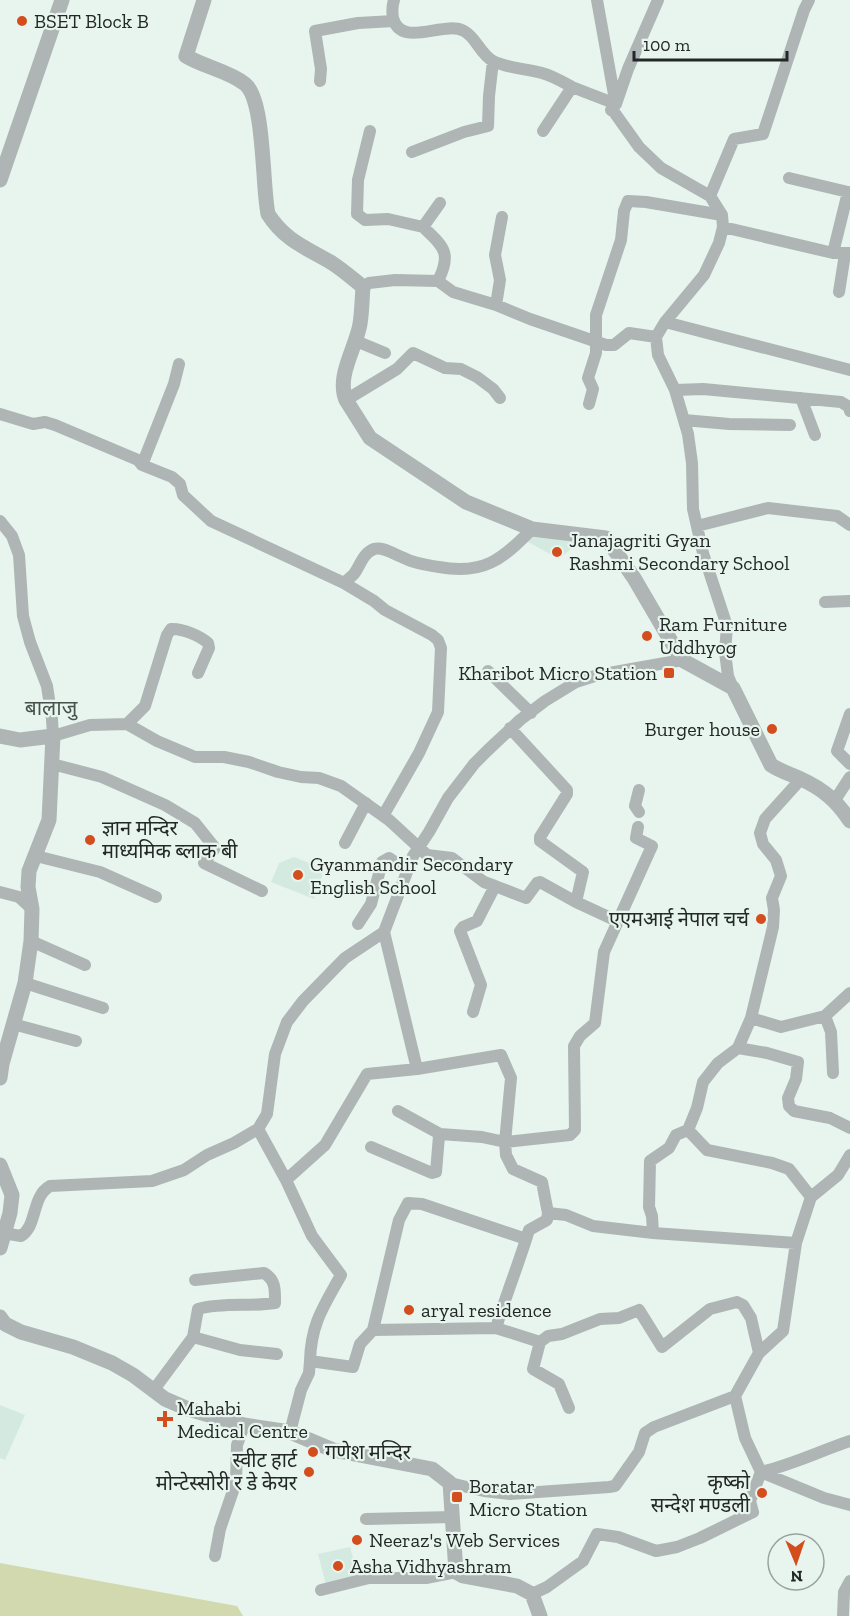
<svg xmlns="http://www.w3.org/2000/svg" width="850" height="1616" font-family="'Zilla Slab','Noto Sans Devanagari',serif">
<rect width="100%" height="100%" fill="#e7f5ee"/>
<path fill="#d4eae0" d="M529 533 561 538 577 544 559 559 528 542Z
M294 857 322 868V878L314 899 271 882 279 863Z
M0 1405 25 1415 5 1460 0 1458Z
M350 1547 359 1578 326 1585 318 1554Z"/>
<path fill="#d3d9ae" d="M0 1563 237 1606 243 1616H0Z"/>
<g fill="none" stroke-linecap="round" stroke-linejoin="round">
<path stroke="#aeb5b4" stroke-width="12" d="M394 0C392 6 392 12 393 18 401 49 444 20 464 31 476 37 480 54 493 61 506 68 528 69 542 73 553 76 563 82 572 87L543 131
M597 0 615 100
M320 81 321 69 315 31 358 23 394 21
M572 87 616 104 611 110 614 112 639 147 661 168 710 196 722 215 723 227 719 243 704 275 665 322 656 337 658 355 675 390 688 434 692 463 693 509 703 553 727 626 725 652 728 676 733 688
M616 104 628 69 658 0
M370 131 358 180 357 214 365 220 388 219 423 227
M412 152 464 132 488 126 489 96 493 61
M789 178 848 192 833 253
M710 196 734 139 763 134 804 10 809 0
M723 227 833 253H850
M438 281C452 253 444 247 423 227L440 203
M363 287 369 283 395 280 438 281 453 292 496 305 530 319 606 345H614L629 333 656 337
M839 292 845 254
M496 305 500 280 495 255 502 217
M665 322 850 370
M356 341 385 353
M675 390 703 389 841 402 849 407 850 411
M801 398 815 435
M346 400 397 369 413 353 445 368 461 369 477 377 493 389 500 398
M589 404 593 389 588 378 596 353V315L621 240 624 211 628 201 646 202 722 215
M0 414 33 424 45 422 55 425 138 460 142 465 172 477 180 484 183 495 211 521 344 583 374 601 385 610 432 635 438 640 441 648 438 712 419 753 383 816
M684 420 729 424 790 425
M142 465 174 384 179 364
M0 521 12 536 19 555 23 616 30 642 47 686 52 719 53 736 90 725 127 724 157 741 195 757H224L249 762 278 772 301 777 319 778 341 786 389 820 427 855 452 858 484 882 495 886 477 921 463 927 460 931 481 985 473 1012
M697 526 768 508 837 516 850 525
M344 583C347 580 351 577 354 574 360 566 363 553 374 549 383 546 395 555 404 558 415 564 427 565 439 567 483 575 502 560 532 529
M825 602 850 601
M488 671 531 713
M850 714 837 751 850 764
M127 724 145 706 167 635 171 629C182 628 200 636 208 643L209 648 198 673
M510 728 567 790V794L540 837V841L583 872 576 902 617 921
M52 764 102 777 165 805 195 823 215 848 204 863 262 891
M639 790 635 806 639 812
M835 800 850 777
M345 843 366 803
M36 856 100 872 156 897
M495 886 526 898 537 883 540 882 576 902
M0 892 19 897 32 909
M358 924 371 904 382 862 389 858 406 870
M384 932 417 1069
M31 941 85 965
M25 983 103 1008
M825 1016 831 1032 833 1073
M751 1018 781 1027 825 1016 850 993
M13 1024 76 1041
M738 1048 767 1053 798 1062 796 1079 788 1098 789 1106 794 1111 830 1118 850 1128
M398 1111 440 1134
M258 1129 286 1180 312 1236 341 1275C324 1306 311 1323 310 1361
M688 1130 707 1150 772 1163 789 1169 811 1197
M371 1147 432 1173 436 1172 439 1136 440 1134 482 1137 505 1142 570 1135 575 1130 574 1046 580 1036 595 1023 604 952 652 846 636 838 638 827
M286 1180 325 1145 367 1074 417 1069 501 1055 511 1078 505 1142 506 1155 513 1169 542 1182 548 1213 547 1220 529 1230C519 1263 506 1295 496 1328L373 1330 360 1344 353 1367 310 1361 309 1373 301 1390 290 1432
M548 1213 566 1215 593 1226 653 1233 796 1243
M3 1233 21 1236C38 1225 31 1197 50 1186L152 1181 184 1170 207 1155 234 1143 258 1129 267 1114 275 1054 287 1022 303 1001 345 958 384 932 413 856 429 832 448 798 474 764 488 750 520 720 545 701 576 682 598 675 682 660
M653 1233 652 1216 649 1207 650 1161 669 1148 676 1135 688 1130 697 1108 703 1082 718 1063 738 1048 751 1018 773 927 774 910 772 898 781 876 776 860 763 844 760 833 765 819 801 779
M496 1328 540 1342 548 1336 562 1334 600 1319 619 1318 639 1310 662 1347 710 1309 737 1302 743 1305 751 1318 759 1353
M373 1330 399 1220 408 1203 422 1204 526 1239
M193 1337 240 1350 277 1354
M540 1342 533 1369 559 1384 569 1408
M153 1391 193 1337 198 1309C223 1302 250 1307 275 1303 275 1290 276 1280 264 1273L195 1280
M761 1472 824 1498 850 1505
M761 1472C792 1465 820 1451 850 1441
M450 1483 484 1491 510 1494 609 1487 615 1486 620 1479 639 1452 645 1433 654 1427 735 1396
M366 1519 453 1517
M215 1556 220 1529 236 1482 237 1445 244 1425
M321 1590 369 1578H426L456 1572
M532 1594 547 1587 583 1561 597 1534 618 1537 656 1551 677 1547 700 1538 753 1512 750 1501 761 1472 745 1438 735 1396 759 1353 783 1331 796 1243 811 1197 838 1175 850 1155
M843 1616 844 1592 850 1581"/>
<path stroke="#aeb5b4" stroke-width="15" d="M204 0 186 56C204 67 229 71 245 84 265 100 262 186 268 214 285 241 307 248 332 263 343 270 353 279 363 287 362 299 362 312 360 324 356 348 336 376 346 400L370 438 466 502 532 529 606 538 634 578 682 660 733 688 771 765C780 771 790 774 801 779 823 789 837 801 850 821
M0 180 62 0
M0 736 20 740 53 736 49 820 29 871 28 887 32 909 31 941 25 983 2 1064 0 1078
M0 1165 12 1195 10 1213 0 1248
M0 1317 5 1324 21 1332 73 1347 112 1363 133 1375 165 1399 188 1409 244 1425 290 1432 333 1450 432 1469 450 1483 456 1572 463 1576 517 1586 532 1594 540 1616"/>
</g>
<g fill="#d44d1d" stroke="#e7f5ee" stroke-width="2">
<circle cx="22" cy="21" r="6"/>
<circle cx="557" cy="552" r="6"/>
<circle cx="647" cy="636" r="6"/>
<rect x="663" y="667" width="12" height="12" rx="3"/>
<circle cx="772" cy="729" r="6"/>
<circle cx="90" cy="840" r="6"/>
<circle cx="298" cy="875" r="6"/>
<circle cx="761" cy="919" r="6"/>
<circle cx="409" cy="1310" r="6"/>
<path d="M162 1410h6v6h6v6h-6v6h-6v-6h-6v-6h6z"/>
<circle cx="313" cy="1452" r="6"/>
<circle cx="309" cy="1472" r="6"/>
<circle cx="762" cy="1493" r="6"/>
<rect x="451" y="1491" width="12" height="12" rx="3"/>
<circle cx="357" cy="1540" r="6"/>
<circle cx="338" cy="1566" r="6"/>
</g>
<g text-anchor="middle" stroke-width="4.5" stroke-linejoin="round" paint-order="stroke">
<g font-size="20" fill="#232826" stroke="#e7f5ee" text-anchor="start">
<text x="34" y="28">BSET Block B</text>
<text x="569" y="547">Janajagriti Gyan<tspan x="569" dy="23">Rashmi Secondary School</tspan></text>
<text x="659" y="631">Ram Furniture<tspan x="659" dy="23">Uddhyog</tspan></text>
<text x="657" y="680" text-anchor="end">Kharibot Micro Station</text>
<text x="760" y="736" text-anchor="end">Burger house</text>
<text x="102" y="835">ज्ञान मन्दिर<tspan x="102" dy="23">माध्यमिक ब्लाक बी</tspan></text>
<text x="310" y="871">Gyanmandir Secondary<tspan x="310" dy="23">English School</tspan></text>
<text x="749" y="926" text-anchor="end">एएमआई नेपाल चर्च</text>
<text x="421" y="1317">aryal residence</text>
<text x="177" y="1415">Mahabi<tspan x="177" dy="23">Medical Centre</tspan></text>
<text x="325" y="1459">गणेश मन्दिर</text>
<text x="297" y="1467" text-anchor="end">स्वीट हार्ट<tspan x="297" dy="23">मोन्टेस्सोरी र डे केयर</tspan></text>
<text x="750" y="1489" text-anchor="end">कृष्को<tspan x="750" dy="23">सन्देश मण्डली</tspan></text>
<text x="469" y="1493">Boratar<tspan x="469" dy="23">Micro Station</tspan></text>
<text x="369" y="1547">Neeraz's Web Services</text>
<text x="350" y="1573">Asha Vidhyashram</text>
</g>
<g font-size="21" fill="#47524d" stroke="#e7f5ee">
<text x="51" y="715">बालाजु</text>
</g>
</g>
<g transform="translate(796 1562) rotate(178)"><circle r="28" fill="#e7f5ee" stroke="#99a39e" stroke-width="1.5"/>
<path d="M0-4.5L10 22L0 15L-10 22Z" fill="#d44d1d"/>
<text y="-9" font-size="16" font-weight="bold" text-anchor="middle" fill="#232826">N</text>
</g>
<path d="M634 51v9h153v-9" fill="none" stroke="#232826" stroke-width="3"/>
<text x="643" y="51" font-size="18" fill="#232826" stroke="#e7f5ee" stroke-width="4.5" paint-order="stroke">100 m</text>
</svg>
